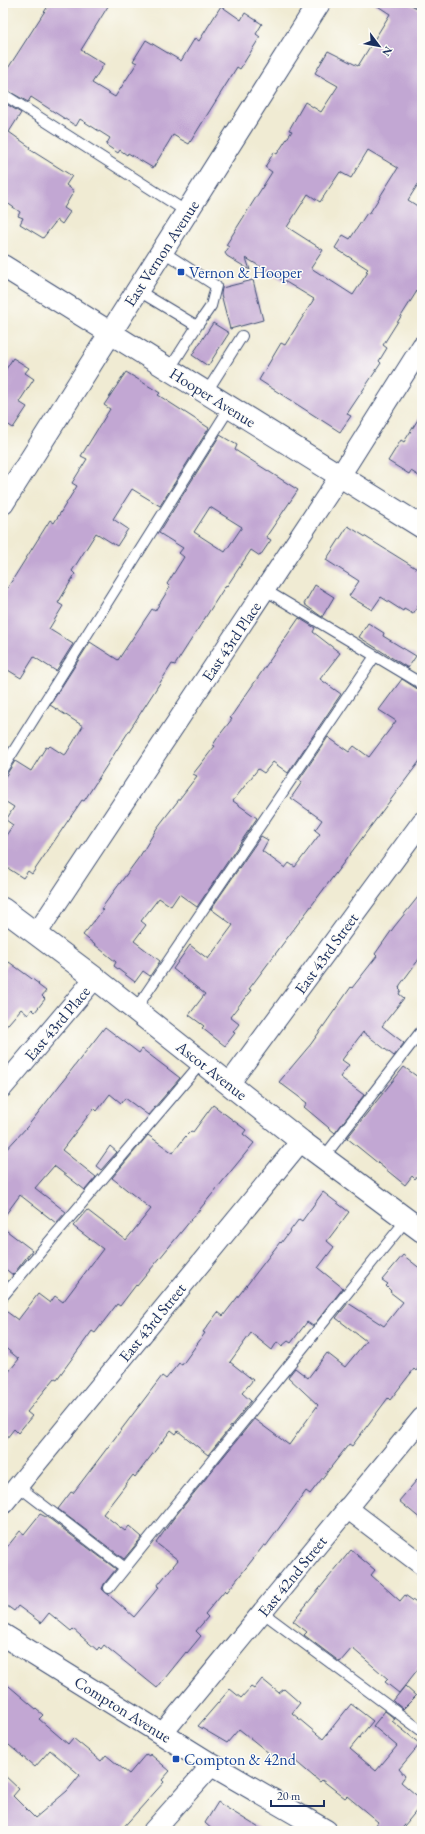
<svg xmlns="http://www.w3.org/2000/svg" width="425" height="1834" font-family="'EB Garamond',serif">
<rect width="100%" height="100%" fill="#fdfcf7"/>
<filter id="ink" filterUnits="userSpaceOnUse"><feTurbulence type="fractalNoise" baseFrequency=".025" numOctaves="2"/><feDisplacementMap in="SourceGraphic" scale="8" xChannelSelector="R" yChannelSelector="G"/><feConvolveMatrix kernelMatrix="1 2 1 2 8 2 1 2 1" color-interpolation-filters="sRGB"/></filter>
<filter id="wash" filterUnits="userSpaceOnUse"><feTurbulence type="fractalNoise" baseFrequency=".012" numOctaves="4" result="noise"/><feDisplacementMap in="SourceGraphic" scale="16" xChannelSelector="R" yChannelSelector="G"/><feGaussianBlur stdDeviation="0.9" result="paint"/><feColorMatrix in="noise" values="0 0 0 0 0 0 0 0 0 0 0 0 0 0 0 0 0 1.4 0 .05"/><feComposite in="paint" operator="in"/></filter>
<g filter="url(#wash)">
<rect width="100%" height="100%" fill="#f0ebd3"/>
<g id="blocks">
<path fill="#c2a7d3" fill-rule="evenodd" d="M50 3H110L81 50 104 64 92 83 115 97 137 63 133 61 146 40 181 61 195 38 199 41 221 6 241 20 245 13 262 24 256 34 260 37 240 69 237 67 189 144 173 135 153 168 128 153 127 155 120 150 118 153 106 145 110 138 80 119 76 126 31 97 28 102 3 88V76Z
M373 3H408L422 11V178L408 200 422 209V283L383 345 387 348 379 361 381 363 347 414 351 416 340 432 259 380 281 343 285 345 314 299 246 258 250 270 227 256 225 253 229 247 226 245 272 172 265 167 274 152 277 154 292 131 289 130 305 102 321 112 338 86 315 73 328 51 358 66 390 14ZM368 150 398 168 369 214 367 213 350 239 343 235 335 248 368 269 366 271 368 272 353 295 311 268 323 250 287 227 308 194 320 202 340 172 351 178Z
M3 102 21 113 9 132 30 147 29 149 72 176 66 185 74 191 64 208 70 212 62 224 57 220 43 238 20 224 23 218 18 216 20 212 3 200Z
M253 280 263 320 230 329 221 294 222 288Z
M213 323 229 333 208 366 192 355Z
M13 358 29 368 25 373 34 379 19 402 27 407 13 428 3 421V374Z
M126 372 160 393 158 395 209 428 160 506 132 489 113 519 128 529 117 546 96 533 72 571 75 574 58 603 63 606 49 629 73 644 56 671 34 657 21 678 3 667V595L50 520 54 523 77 486 72 483 87 459 81 456 110 409 104 405Z
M422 413V478L411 471 409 474 388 461 401 440 404 442Z
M220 435 237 445 235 450 298 490 266 537 271 540 260 556 251 550 227 586 226 585 175 665 172 664 84 801 82 800 32 874 28 871 23 878 3 865V840L13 825 6 820 14 807 3 800V780L15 761 31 771 46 747 48 748 50 746 64 755 66 754 83 726 50 705 90 642 118 660 152 609 155 611 170 587 167 584 184 557 179 553 183 548 159 533ZM210 507 242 527 225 552 194 532Z
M348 526 422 572V599L413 614 404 609 403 611 381 597 372 610 349 596 359 581 326 560Z
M315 585 334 597 322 617 304 604Z
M299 618 315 628 313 632 340 653 320 679 341 694 288 773 273 762 264 773 258 769 233 801 257 818 197 907 179 894 171 906 159 898 141 921 146 925 134 941 160 961 150 976 143 971 135 982 114 966 116 962 83 935 103 910 101 909 140 856 157 828 197 776 193 774 215 746 213 745 218 737 232 719 230 718Z
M368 623 384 633 383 636 416 656 408 668 359 637Z
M402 679 422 692V758L249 989 251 990 230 1017 239 1024 233 1032 235 1033 225 1046 202 1028 204 1026 189 1015 205 994 173 969 190 945 208 959 233 925 211 909 261 836 268 840 262 851 285 868 289 863 295 867 320 834 315 830 322 820 291 798 302 782 299 780 328 737 349 752 354 746 369 757 396 721 379 710Z
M422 892V955L400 985 399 988 401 990 399 994 404 998 382 1026 404 1043 394 1056 363 1032 342 1060 349 1065 340 1077 364 1095 335 1133 304 1107 307 1103 279 1082 311 1044 351 987 352 988 377 956 375 954 394 927Z
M9 962 39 984 38 985 46 991 42 996 45 999 35 1012 32 1009 28 1015 21 1009 3 1030V970Z
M105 1027 139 1053 142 1049 180 1078 148 1115 125 1098 121 1103 110 1094 97 1111 94 1108 62 1150 96 1177 85 1190 54 1166 35 1188 66 1212 56 1223 20 1195 3 1218V1153L27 1127Z
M404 1067 422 1080V1170L415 1179 412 1176 405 1185 347 1138Z
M213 1105 246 1130 243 1134 254 1143 137 1286 136 1285 120 1306 117 1304 95 1333 92 1331 57 1379 55 1378 27 1412 32 1416 18 1433 14 1429 3 1443V1379L19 1359 3 1346V1309L18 1320 38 1294 50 1303 55 1296 63 1302 103 1249 73 1226 87 1210 126 1240 151 1209 112 1178 148 1135 173 1153 185 1137 191 1131 193 1132Z
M110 1146 117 1152 101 1170 96 1166Z
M323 1192 349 1212 327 1241 334 1247 318 1268 343 1288 313 1326 307 1322 291 1343 288 1341 282 1346 277 1342 272 1350 251 1333 230 1362 253 1380 242 1393 251 1401 208 1455 178 1431 176 1434 171 1430 135 1477 133 1475 103 1514 125 1531 129 1526 142 1537 124 1559 58 1509 71 1492 73 1493 162 1376 166 1379 179 1363 182 1365 205 1333 203 1332 218 1312 223 1316 280 1242 281 1243 299 1219 302 1221Z
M3 1228 32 1250 13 1275 3 1267Z
M403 1255 422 1270V1363L416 1371 414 1369 390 1400 388 1398 352 1446 349 1444 310 1494 306 1491 266 1546 264 1545 227 1592 225 1590 205 1614 208 1617 196 1631 201 1636 187 1653 186 1652 157 1688 104 1645 101 1649 99 1647 97 1650 73 1629 71 1631 49 1613 41 1623 18 1606 14 1611 3 1603V1552L20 1531 24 1534 40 1514 50 1519 116 1569 104 1584 102 1589 134 1617 159 1587 157 1586 178 1560 156 1543 173 1519 254 1419 289 1445 318 1405 288 1377 295 1368 308 1378 327 1353 345 1367 366 1341 336 1318 348 1303 384 1326 403 1302 390 1292 391 1291 386 1286 388 1284 382 1280Z
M422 1474V1520L399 1501Z
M351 1550 375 1570 371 1575 400 1601 405 1595 422 1607V1664L399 1693 385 1682 388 1679 352 1648 340 1662 304 1635 307 1632 293 1621Z
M262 1679 279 1693 284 1689 300 1703 292 1713 323 1739 351 1704 373 1721 350 1749 376 1771 397 1746 373 1726 385 1711 395 1719 392 1721 420 1744 399 1769 405 1776 401 1782 422 1800V1804L400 1831H371L378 1822 347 1796 345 1798 322 1780 320 1782 293 1759 285 1766 239 1729 227 1743 198 1726 230 1689 241 1698 251 1687 254 1689Z
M3 1681 43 1715 39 1719 68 1744 73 1738 101 1761 106 1755 129 1774 146 1754 149 1756 150 1754 170 1771 162 1780 164 1782 120 1831H3V1774L19 1789 13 1796 35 1818 67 1791 80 1775 50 1750 35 1767 3 1740Z
M405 1686 416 1696 403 1709 393 1701Z
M218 1802 222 1805 264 1831H214L205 1823Z"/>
</g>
</g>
<g filter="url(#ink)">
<use href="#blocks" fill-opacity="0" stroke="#3b4b70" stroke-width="1"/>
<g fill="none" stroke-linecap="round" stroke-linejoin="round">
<g stroke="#3b4b70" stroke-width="12">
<path id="lane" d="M3 94 187 212
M162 251 216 286 211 306 197 326
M137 290 197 326 169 370
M206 393 242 336
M265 590 422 684
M3 768 230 407
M135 1010 375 656
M324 1157 422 1030
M3 1296 202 1062
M18 1486 125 1568
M109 1588 407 1219
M262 1612 422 1731"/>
</g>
<g stroke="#3b4b70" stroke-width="22">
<path id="street" d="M37 933 340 476 422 346
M229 1084 422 822
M3 1087 95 978
M3 1504 301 1141
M347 1508 422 1565
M162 1734 422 1418
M153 1831 212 1765"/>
</g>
<g stroke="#3b4b70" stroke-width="24">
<path id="secondary" d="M3 266 422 527
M3 503 319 3
M3 909 95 978 301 1141 422 1231
M3 1635 212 1765 326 1831"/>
</g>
<use href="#lane" stroke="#fff" stroke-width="10"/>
<use href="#street" stroke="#fff" stroke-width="20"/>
<use href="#secondary" stroke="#fff" stroke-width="22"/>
</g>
</g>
<g fill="#1a4fb4" stroke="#fdfcf7" stroke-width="1.5">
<rect x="177" y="268" width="8" height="8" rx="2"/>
<rect x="172" y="1755" width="8" height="8" rx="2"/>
</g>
<g text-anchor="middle" stroke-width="3" stroke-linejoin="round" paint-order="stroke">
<g font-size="16" fill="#1b2f5e" stroke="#fdfcf7">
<text transform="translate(161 253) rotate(-57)" y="6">East Vernon Avenue</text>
<text transform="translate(213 397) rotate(32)" y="6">Hooper Avenue</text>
<text transform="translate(231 641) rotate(-56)" y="6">East 43rd Place</text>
<text transform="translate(326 953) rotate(-54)" y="6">East 43rd Street</text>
<text transform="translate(57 1023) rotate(-50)" y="6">East 43rd Place</text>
<text transform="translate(212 1070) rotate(38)" y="6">Ascot Avenue</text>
<text transform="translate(152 1322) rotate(-51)" y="6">East 43rd Street</text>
<text transform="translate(292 1576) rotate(-51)" y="6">East 42nd Street</text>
<text transform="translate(123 1709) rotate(32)" y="6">Compton Avenue</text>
</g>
<g font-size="16" fill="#164399" stroke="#fdfcf7" text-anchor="start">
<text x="189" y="278">Vernon &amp; Hooper</text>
<text x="184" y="1765">Compton &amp; 42nd</text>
</g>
</g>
<rect width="425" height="1834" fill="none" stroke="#fdfcf7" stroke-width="16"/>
<g transform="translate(379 46) rotate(122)" stroke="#fdfcf7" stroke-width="3" paint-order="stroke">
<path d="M0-3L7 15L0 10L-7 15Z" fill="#1b2f5e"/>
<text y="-6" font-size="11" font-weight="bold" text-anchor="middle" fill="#1b2f5e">N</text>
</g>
<path d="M271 1800v6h53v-6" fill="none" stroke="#1b2f5e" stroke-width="2"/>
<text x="277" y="1800" font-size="12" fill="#1b2f5e" stroke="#fdfcf7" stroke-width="3" paint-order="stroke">20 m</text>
</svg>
